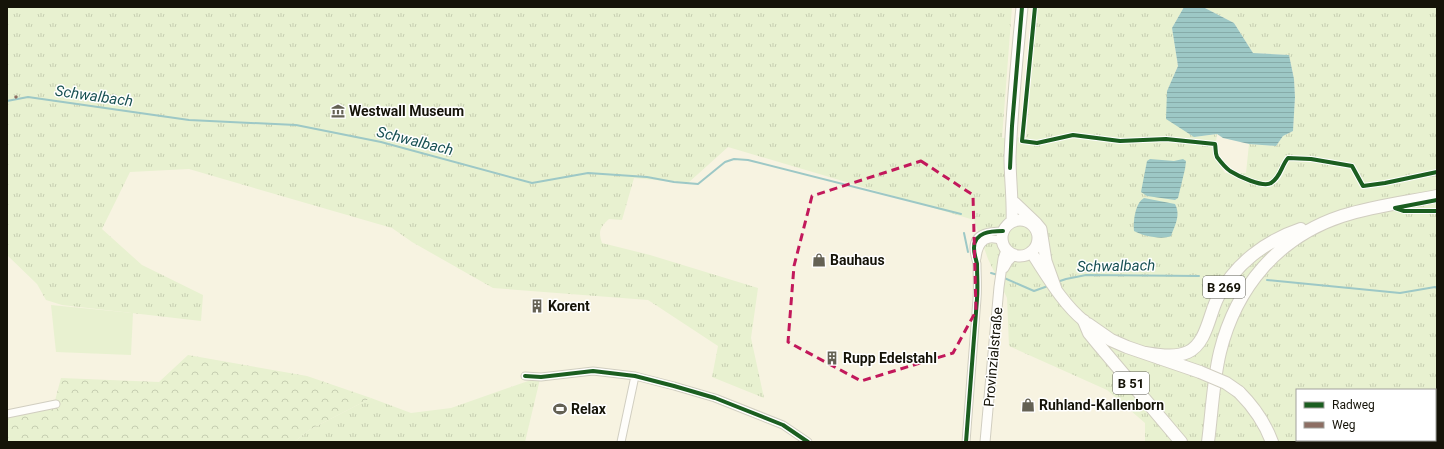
<svg xmlns="http://www.w3.org/2000/svg" width="1444" height="449" font-family="Roboto,sans-serif">
<defs>
<pattern id="grass-tufts" width="24" height="20" patternUnits="userSpaceOnUse"><rect width="24" height="20" fill="#e8f1d0"/><path d="M3 7l-1-3M5 7V3M7 7l1-3M15 17l-1-3M17 17v-4M19 17l1-3" fill="none" stroke="#c6ceb1"/></pattern>
<pattern id="forest-crowns" width="20" height="18" patternUnits="userSpaceOnUse"><rect width="20" height="18" fill="#e8f1d0"/><path d="M2 6a3 3 0 1 1 6 0M12 15a3 3 0 1 1 6 0" fill="none" stroke="#c6ceb1"/></pattern>
<pattern id="water-rules" width="6" height="5" patternUnits="userSpaceOnUse"><rect width="6" height="5" fill="#9dc8c6"/><path d="M0 2.5h6" fill="none" stroke="#86aba9"/></pattern>
</defs>
<rect width="100%" height="100%" fill="#f7f3e1"/>
<path fill="url(#grass-tufts)" d="M7 7H1012L1002 138 1026 137 1037 7H1184L1172 28 1178 66 1167 91 1194 137 1217 134 1214 156 1225 173H1246L1249 144 1276 146 1283 136 1293 131 1295 97 1294 79 1289 55 1253 53 1234 23 1203 7H1437V389L1435 394V390H1297V440H1414L1413 442H1145V423L1107 390 1009 346 1007 298 988 259 974 220 728 147 688 183 634 178 622 220 609 219C600 227 598 231 602 243L650 255 758 288 751 338 764 398 712 377 718 346 648 300 493 288 412 242 392 228 189 169 130 172 102 229 142 265 203 295 201 321 62 305 46 300 37 284 7 255Z
M540 379 525 442H294L309 430 371 398 411 413 451 408 531 380Z"/>
<path fill="url(#forest-crowns)" d="M188 355 307 376 371 398 309 430 294 442H7V416L53 408 61 378 159 382Z"/>
<path fill="#e8f1d0" d="M51 305 133 313 131 355 56 352Z"/>
<path fill="url(#water-rules)" d="M1184 7H1203L1234 23 1253 53 1289 55 1294 79 1295 97 1293 131 1283 136 1276 146 1249 144 1223 138 1217 134 1194 137 1166 119 1167 91 1178 66 1172 28Z
M1150 159 1174 161 1183 159 1186 161 1185 169 1178 198 1175 200 1147 196 1141 192 1147 161Z
M1144 198 1175 204C1181 215 1175 225 1171 236 1162 240 1143 236 1134 231 1133 222 1135 203 1144 198Z"/>
<g fill="none" stroke-linecap="round" stroke-linejoin="round">
<path stroke="#9dc8c6" stroke-width="2" d="M7 101 28 97 189 120 296 125 381 142 532 183 588 173 647 177 674 182 698 184 725 162 734 159 748 160 961 214
M964 233 968 252
M991 273 998 275
M1002 277 1034 291 1048 286
M1267 280 1400 293 1435 287 1437 288
M1057 282 1066 279 1086 275 1199 276"/>
<g stroke="#d1cec0" stroke-width="9">
<path id="street" d="M977 258C979 241 987 235 1002 241
M525 376 541 377 593 371 635 376 674 386 715 398 783 425 808 442
M7 414 56 404
M621 442 635 376
M966 442 977 299C978 287 977 276 977 264 976 259 974 254 974 248 974 232 991 231 1003 231"/>
</g>
<g stroke="#d1cec0" stroke-width="11">
<path id="secondary" d="M1004 268 1008 261 1014 255
M985 442 999 287 1003 259 1006 250"/>
</g>
<g stroke="#d1cec0" stroke-width="13">
<path id="primary" d="M1015 203 1036 223 1041 229 1046 261 1056 289
M1002 238a18 18 0 1 1 36 0a18 18 0 1 1-36 0Z
M1012 222C1013 200 1010 179 1010 157 1012 107 1017 57 1022 7
M1031 252C1047 276 1062 303 1084 321"/>
</g>
<g stroke="#d1cec0" stroke-width="14">
<path id="highway" d="M1084 321 1089 333 1098 344 1181 442
M1088 324 1111 340 1127 347 1200 372
M1146 353C1159 355 1175 358 1188 352 1207 343 1209 314 1218 297 1235 264 1265 241 1301 229
M1239 392C1254 407 1265 423 1272 442
M1208 442C1212 412 1213 381 1220 352 1236 287 1278 237 1342 216 1373 206 1406 202 1437 196"/>
</g>
<use href="#street" stroke="#fefdfa" stroke-width="7"/>
<use href="#secondary" stroke="#fefdfa" stroke-width="9"/>
<use href="#primary" stroke="#fefdfa" stroke-width="11"/>
<use href="#highway" stroke="#fefdfa" stroke-width="12"/>
<path stroke="#d0cec9" stroke-width="2" stroke-dasharray="8 4" stroke-linecap="butt" d="M1435 417 1437 412
M1421 442 1422 440"/>
<g stroke="#d1cec0" stroke-width="14" stroke-linecap="butt">
<path id="highway-bridge" d="M1200 372 1226 383 1239 392"/>
</g>
<use href="#highway-bridge" stroke="#fefdfa" stroke-width="12"/>
<path stroke="#8d6e63" stroke-width="3" stroke-dasharray="6 3" stroke-linecap="butt" d="M15 96 17 98"/>
<g stroke="#fff" stroke-width="6">
<path id="cycleway" d="M1035 7 1022 141 1037 143 1073 135 1120 141 1166 139 1215 144C1216 148 1215 153 1217 157 1220 161 1226 168 1230 171 1238 176 1263 188 1271 183 1281 177 1281 166 1288 158L1311 159 1352 166 1363 186 1385 183 1437 172
M1010 168 1012 126 1022 7
M1437 200 1395 208 1404 211H1437
M525 376 541 377 593 371 635 376 674 386 715 398 783 425 808 442
M966 442 977 299C978 287 977 276 977 264 976 259 974 254 974 248 974 232 991 231 1003 231"/>
</g>
<use href="#cycleway" stroke="#1b5e20" stroke-width="4"/>
</g>
<path fill="none" stroke="#c2185b" stroke-width="3" stroke-dasharray="8 5" stroke-linejoin="round" d="M921 161 973 195 976 311 953 353 861 381 788 342 794 266 812 196Z"/>
<defs>
<g id="museum-bare" transform="scale(1.08)"><path d="M0-6L6-3V-2H-6V-3ZM-5-1h2V3h-2ZM-1-1h2V3h-2ZM3-1h2V3H3ZM-6 4H6V6H-6Z" fill="#646154" stroke="#fff" stroke-width="2.5" paint-order="stroke"/></g>
<g id="shop-bare" transform="scale(1.08)"><path d="M-5-2.5h2.3a2.7 3.5 0 0 1 5.4 0H5L5.5 6h-11ZM-1.5-2.5h3a1.5 2.3 0 0 0-3 0Z" fill="#646154" stroke="#fff" stroke-width="2.5" paint-order="stroke"/></g>
<g id="building-bare" transform="scale(1.08)"><path d="M-4-6H4V6H1V3H-1V6H-4ZM-2.5-4.3h1.7v1.8h-1.7ZM.8-4.3h1.7v1.8H.8ZM-2.5-1h1.7V.8h-1.7ZM.8-1h1.7V.8H.8Z" fill="#646154" stroke="#fff" stroke-width="2.5" paint-order="stroke"/></g>
<g id="stadium-bare" transform="scale(1.08)"><path d="M0-5a6.5 5 0 1 0 0 10a6.5 5 0 1 0 0-10ZM-3.5-1.8h7v3.6h-7Z" fill="#646154" stroke="#fff" stroke-width="2.5" paint-order="stroke"/></g>
</defs>
<g fill-rule="evenodd">
<use href="#museum-bare" x="338" y="111"/>
<use href="#shop-bare" x="819" y="260"/>
<use href="#building-bare" x="537" y="306"/>
<use href="#building-bare" x="832" y="358"/>
<use href="#shop-bare" x="1028" y="405"/>
<use href="#stadium-bare" x="560" y="409"/>
</g>
<g text-anchor="middle" stroke-width="3" stroke-linejoin="round" paint-order="stroke">
<g fill="#fff" stroke="#5b5a52" stroke-width="1">
<rect x="1203" y="276" width="42" height="22" rx="3"/>
<rect x="1113" y="372" width="36" height="22" rx="3"/>
</g>
<g font-size="13" font-weight="bold" fill="#151308">
<text x="1224" y="292">B 269</text>
<text x="1131" y="388">B 51</text>
</g>
<g font-size="14" font-weight="bold" fill="#151308" stroke="#fff" text-anchor="start">
<text x="349" y="116">Westwall Museum</text>
<text x="830" y="265">Bauhaus</text>
<text x="548" y="311">Korent</text>
<text x="843" y="363">Rupp Edelstahl</text>
<text x="1039" y="410">Ruhland-Kallenborn</text>
<text x="571" y="414">Relax</text>
</g>
<g font-size="14" fill="#151308" stroke="#fff">
<text transform="translate(993 357) rotate(-85)" y="5">Provinzialstraße</text>
</g>
<g font-size="15" font-style="italic" fill="#195153" stroke="#fff">
<text transform="translate(94 96) rotate(8)" y="5">Schwalbach</text>
<text transform="translate(415 141) rotate(14)" y="5">Schwalbach</text>
<text transform="translate(1116 266) rotate(-1)" y="5">Schwalbach</text>
</g>
</g>
<rect width="1444" height="449" fill="none" stroke="#151308" stroke-width="16"/>
<rect x="1296" y="389" width="140" height="52" fill="#ffffff" stroke="#a1a19c"/>
<rect x="1304" y="402" width="20" height="6" fill="#1b5e20" stroke="#a1a19c"/>
<text x="1332" y="409" font-size="12" fill="#151308">Radweg</text>
<rect x="1304" y="422" width="20" height="6" fill="#8d6e63" stroke="#a1a19c"/>
<text x="1332" y="429" font-size="12" fill="#151308">Weg</text>
</svg>
